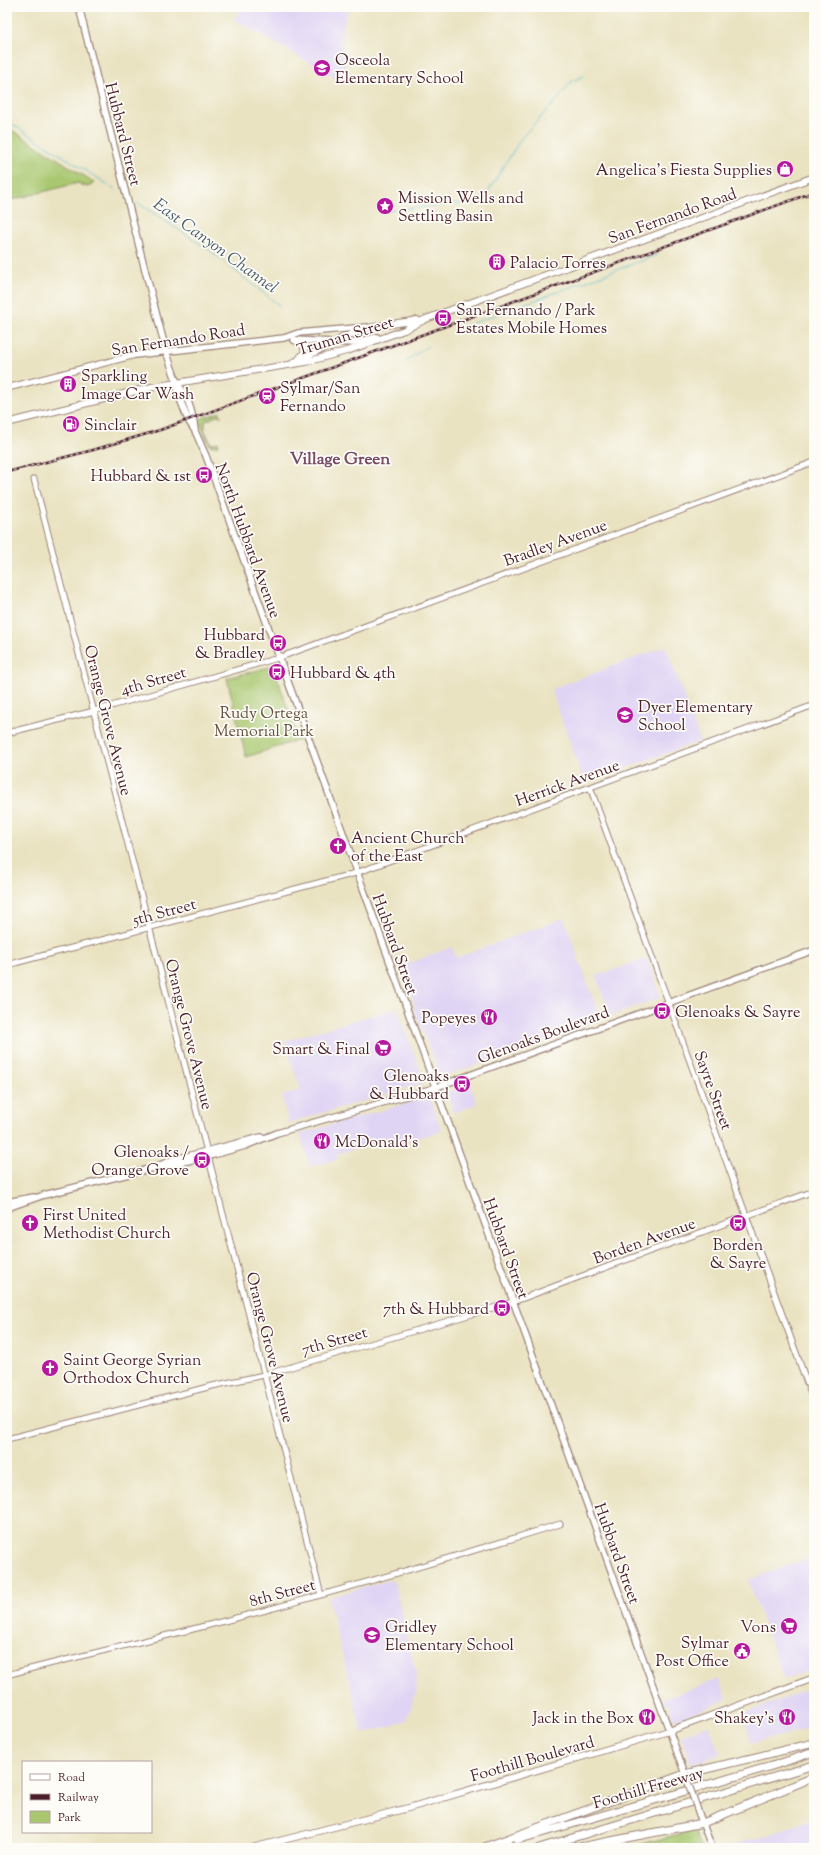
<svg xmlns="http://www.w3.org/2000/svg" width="821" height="1855" font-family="'Sorts Mill Goudy',serif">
<rect width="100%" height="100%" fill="#fdfcf7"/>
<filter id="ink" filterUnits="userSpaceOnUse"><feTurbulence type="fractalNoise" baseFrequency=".025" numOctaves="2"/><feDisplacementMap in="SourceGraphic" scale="8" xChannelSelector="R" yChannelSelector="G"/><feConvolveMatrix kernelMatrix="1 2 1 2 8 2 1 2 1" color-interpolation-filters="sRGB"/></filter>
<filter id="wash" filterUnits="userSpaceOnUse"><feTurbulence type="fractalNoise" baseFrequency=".012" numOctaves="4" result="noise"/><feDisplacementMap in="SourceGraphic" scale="16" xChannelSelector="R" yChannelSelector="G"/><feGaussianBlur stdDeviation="0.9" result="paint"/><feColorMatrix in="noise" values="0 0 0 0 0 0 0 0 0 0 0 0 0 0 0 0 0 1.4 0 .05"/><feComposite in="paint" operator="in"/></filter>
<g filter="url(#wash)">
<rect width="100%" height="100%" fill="#eae3c2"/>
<path fill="#e0d4f4" d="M241 7H349L342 32 341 44 348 79 340 81 234 19Z
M664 647 667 649 700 741 584 783 551 689Z
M564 918 600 1018 599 1020 494 1059 443 1076 440 1075 417 1017 413 1007 415 1006 400 967 452 947 456 958Z
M647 958 661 997 613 1015H610L596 976Z
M397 1008 424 1080 423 1083 289 1123 282 1096 301 1090 284 1041Z
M470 1084 477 1104 453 1113 447 1092Z
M428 1097 430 1098 442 1131 388 1146 385 1140 337 1154 338 1159 310 1167 300 1134Z
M814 1556V1669L784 1680 748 1580Z
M390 1580 394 1582 416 1673 417 1690 406 1721 363 1734 362 1732 328 1599 329 1597Z
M719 1679 727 1700 677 1719 673 1718 668 1704 665 1705 663 1699Z
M814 1687V1727L752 1743 742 1714Z
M709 1725 720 1754 691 1765 680 1736Z
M814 1819V1848H721L763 1837Z"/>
<path fill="#a9c76f" stroke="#7a734d" d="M7 127 94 182 88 187 83 186 78 183 7 201Z
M220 412 221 417 219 415 205 421V428L204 429 211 444 218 442 219 445 214 446 210 445 199 421 200 419Z
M273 666 299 740 246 757 227 678Z
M694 1830 702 1848H626Z"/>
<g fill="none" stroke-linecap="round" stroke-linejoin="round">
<path stroke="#4db9c9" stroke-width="1" d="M7 121 115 189
M138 203 208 249 280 306
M389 210 480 202 486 195 522 137 560 97 572 81 584 76
M457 329 657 255
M405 362 428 346"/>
</g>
</g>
<g filter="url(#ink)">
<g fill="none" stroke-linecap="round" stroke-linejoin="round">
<g stroke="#9a8176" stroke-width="7">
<path id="tertiary" d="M34 479 321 1595
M7 733 94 711 278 658 814 462
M590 787 814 1402
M7 965 356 873 814 705
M7 1439 212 1386 264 1375 513 1302 574 1279 814 1191
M7 1675C74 1657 142 1642 209 1625 327 1595 444 1560 560 1524"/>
</g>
<g stroke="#9a8176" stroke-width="8">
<path id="secondary" d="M79 7 143 262 166 351 177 383V391L188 420 195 431 206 456 685 1774
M294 340 352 343 377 337
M177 383C188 396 193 414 195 430
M7 388 135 355 284 338 298 333 367 327
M153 1168 170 1165 213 1155 245 1146 277 1133 434 1088 814 950
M7 1202 34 1197
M7 1208 44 1195 153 1168 172 1160 261 1137
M699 1814 712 1848"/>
</g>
<g stroke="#9a8176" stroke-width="8">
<path id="primary" d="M295 340 305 347 304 353 299 359
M294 362C317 353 338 338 362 330 379 324 399 324 417 320
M7 423 152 387 306 362 350 350 404 330 426 319 814 177
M252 1848 412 1807 669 1731 814 1678"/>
</g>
<g stroke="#9a8176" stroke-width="9">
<path id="motorway" d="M517 1840 775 1765 814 1752
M482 1848 685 1774 814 1743
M539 1848 814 1765
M575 1848 703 1823 814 1777"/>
</g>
<use href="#tertiary" stroke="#fff" stroke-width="5"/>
<use href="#secondary" stroke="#fff" stroke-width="5.5"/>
<use href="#primary" stroke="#fff" stroke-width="6"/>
<use href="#motorway" stroke="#fff" stroke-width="7"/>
<g stroke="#4a1f2b" stroke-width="2.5">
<path id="rail" d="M7 472 93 450 160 430 814 192"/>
</g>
<use href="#rail" stroke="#fdfcf7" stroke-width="1" stroke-dasharray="3" stroke-linecap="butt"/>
<g stroke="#9a8176" stroke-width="8" stroke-linecap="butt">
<path id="secondary-bridge" d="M685 1774 699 1814"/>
</g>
<use href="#secondary-bridge" stroke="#fff" stroke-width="5.5"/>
</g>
</g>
<defs>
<g id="school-disc" transform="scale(0.9)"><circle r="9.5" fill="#b5179e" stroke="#fdfcf7"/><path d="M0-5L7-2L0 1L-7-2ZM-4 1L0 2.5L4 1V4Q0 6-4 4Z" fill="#fff"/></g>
<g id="shop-disc" transform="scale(0.9)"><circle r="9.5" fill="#b5179e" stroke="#fdfcf7"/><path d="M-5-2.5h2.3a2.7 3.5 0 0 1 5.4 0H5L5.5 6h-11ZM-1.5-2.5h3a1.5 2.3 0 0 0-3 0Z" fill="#fff"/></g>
<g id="sight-disc" transform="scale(0.9)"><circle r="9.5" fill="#b5179e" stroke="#fdfcf7"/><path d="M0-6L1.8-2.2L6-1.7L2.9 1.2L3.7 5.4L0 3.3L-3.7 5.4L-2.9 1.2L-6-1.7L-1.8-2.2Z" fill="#fff"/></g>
<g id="building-disc" transform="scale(0.9)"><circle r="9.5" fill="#b5179e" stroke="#fdfcf7"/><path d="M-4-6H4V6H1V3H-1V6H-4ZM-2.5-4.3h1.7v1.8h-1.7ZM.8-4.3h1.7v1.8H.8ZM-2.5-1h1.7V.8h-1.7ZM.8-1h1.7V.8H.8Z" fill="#fff"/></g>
<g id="bus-disc" transform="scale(0.9)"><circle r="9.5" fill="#b5179e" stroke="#fdfcf7"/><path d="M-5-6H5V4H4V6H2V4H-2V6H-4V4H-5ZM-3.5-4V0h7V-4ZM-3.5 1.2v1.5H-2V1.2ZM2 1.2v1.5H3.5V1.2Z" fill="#fff"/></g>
<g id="station-disc" transform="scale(0.9)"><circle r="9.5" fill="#b5179e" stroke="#fdfcf7"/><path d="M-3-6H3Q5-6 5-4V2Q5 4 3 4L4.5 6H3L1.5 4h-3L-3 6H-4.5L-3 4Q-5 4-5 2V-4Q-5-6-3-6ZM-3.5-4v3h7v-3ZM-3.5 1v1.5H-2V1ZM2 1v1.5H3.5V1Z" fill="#fff"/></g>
<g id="fuel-disc" transform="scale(0.9)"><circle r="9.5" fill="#b5179e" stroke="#fdfcf7"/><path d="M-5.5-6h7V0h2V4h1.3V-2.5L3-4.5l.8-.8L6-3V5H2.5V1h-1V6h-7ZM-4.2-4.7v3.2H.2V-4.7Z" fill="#fff"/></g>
<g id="church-disc" transform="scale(0.9)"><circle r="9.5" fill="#b5179e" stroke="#fdfcf7"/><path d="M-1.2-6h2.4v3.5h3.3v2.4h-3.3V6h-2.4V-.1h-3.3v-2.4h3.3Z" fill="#fff"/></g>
<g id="restaurant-disc" transform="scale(0.9)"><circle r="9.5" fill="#b5179e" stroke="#fdfcf7"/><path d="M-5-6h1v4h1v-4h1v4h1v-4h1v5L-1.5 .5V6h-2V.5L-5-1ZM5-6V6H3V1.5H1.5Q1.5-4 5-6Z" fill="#fff"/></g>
<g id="supermarket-disc" transform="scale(0.9)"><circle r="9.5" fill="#b5179e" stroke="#fdfcf7"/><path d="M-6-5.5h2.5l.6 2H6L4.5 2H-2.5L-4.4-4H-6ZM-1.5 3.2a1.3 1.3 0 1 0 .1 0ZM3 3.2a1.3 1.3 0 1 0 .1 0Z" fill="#fff"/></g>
<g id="civic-disc" transform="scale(0.9)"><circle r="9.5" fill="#b5179e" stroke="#fdfcf7"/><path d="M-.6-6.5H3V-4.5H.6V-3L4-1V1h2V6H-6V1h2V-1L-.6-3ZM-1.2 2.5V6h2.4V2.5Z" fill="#fff"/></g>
</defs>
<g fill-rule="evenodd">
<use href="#school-disc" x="322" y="68"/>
<use href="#shop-disc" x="785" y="169"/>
<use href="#sight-disc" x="385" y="206"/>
<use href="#building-disc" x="497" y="262"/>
<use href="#bus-disc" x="443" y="318"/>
<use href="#building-disc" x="68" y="384"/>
<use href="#station-disc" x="267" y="396"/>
<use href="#fuel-disc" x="71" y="424"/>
<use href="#bus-disc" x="204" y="475"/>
<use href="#bus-disc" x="278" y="643"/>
<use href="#bus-disc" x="277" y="672"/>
<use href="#school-disc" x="625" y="715"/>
<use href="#church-disc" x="338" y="846"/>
<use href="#bus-disc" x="662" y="1011"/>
<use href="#restaurant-disc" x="489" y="1017"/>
<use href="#supermarket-disc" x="383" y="1048"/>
<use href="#bus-disc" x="462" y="1084"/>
<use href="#restaurant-disc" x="322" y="1141"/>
<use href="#bus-disc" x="202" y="1160"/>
<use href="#church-disc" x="30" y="1223"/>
<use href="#bus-disc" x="738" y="1223"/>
<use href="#bus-disc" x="502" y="1308"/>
<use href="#church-disc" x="50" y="1368"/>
<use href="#supermarket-disc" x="789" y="1626"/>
<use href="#school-disc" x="372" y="1635"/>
<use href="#civic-disc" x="742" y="1651"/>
<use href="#restaurant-disc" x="647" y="1717"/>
<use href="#restaurant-disc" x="787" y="1717"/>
</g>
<g text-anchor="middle" stroke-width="3.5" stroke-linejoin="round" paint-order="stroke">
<g font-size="16" fill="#4a1f2b" stroke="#fdfcf7" text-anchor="start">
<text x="335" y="65">Osceola<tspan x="335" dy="18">Elementary School</tspan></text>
<text x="772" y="175" text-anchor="end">Angelica's Fiesta Supplies</text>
<text x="398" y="203">Mission Wells and<tspan x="398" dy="18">Settling Basin</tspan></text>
<text x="510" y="268">Palacio Torres</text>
<text x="456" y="315">San Fernando / Park<tspan x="456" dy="18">Estates Mobile Homes</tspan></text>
<text x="81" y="381">Sparkling<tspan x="81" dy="18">Image Car Wash</tspan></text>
<text x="280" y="393">Sylmar/San<tspan x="280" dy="18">Fernando</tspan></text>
<text x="84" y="430">Sinclair</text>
<text x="191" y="481" text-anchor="end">Hubbard &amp; 1st</text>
<text x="265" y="640" text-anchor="end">Hubbard<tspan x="265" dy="18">&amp; Bradley</tspan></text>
<text x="290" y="678">Hubbard &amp; 4th</text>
<text x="638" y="712">Dyer Elementary<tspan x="638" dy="18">School</tspan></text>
<text x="351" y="843">Ancient Church<tspan x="351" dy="18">of the East</tspan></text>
<text x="675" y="1017">Glenoaks &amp; Sayre</text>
<text x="476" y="1023" text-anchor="end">Popeyes</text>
<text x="370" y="1054" text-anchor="end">Smart &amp; Final</text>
<text x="449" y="1081" text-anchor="end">Glenoaks<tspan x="449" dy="18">&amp; Hubbard</tspan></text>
<text x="335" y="1147">McDonald's</text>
<text x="189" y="1157" text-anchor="end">Glenoaks /<tspan x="189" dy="18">Orange Grove</tspan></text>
<text x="43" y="1220">First United<tspan x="43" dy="18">Methodist Church</tspan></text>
<text x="738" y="1250" text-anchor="middle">Borden<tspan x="738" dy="18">&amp; Sayre</tspan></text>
<text x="489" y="1314" text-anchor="end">7th &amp; Hubbard</text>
<text x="63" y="1365">Saint George Syrian<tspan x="63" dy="18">Orthodox Church</tspan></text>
<text x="385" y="1632">Gridley<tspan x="385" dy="18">Elementary School</tspan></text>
<text x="776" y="1632" text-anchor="end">Vons</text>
<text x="729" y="1648" text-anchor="end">Sylmar<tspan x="729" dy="18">Post Office</tspan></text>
<text x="634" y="1723" text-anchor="end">Jack in the Box</text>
<text x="774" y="1723" text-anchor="end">Shakey's</text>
</g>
<g font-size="16" fill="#4a1f2b" stroke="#fdfcf7">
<text transform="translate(124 134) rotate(76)" y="6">Hubbard Street</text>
<text transform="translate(672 215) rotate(-20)" y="6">San Fernando Road</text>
<text transform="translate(345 335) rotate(-17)" y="6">Truman Street</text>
<text transform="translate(178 339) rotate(-9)" y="6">San Fernando Road</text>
<text transform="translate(249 540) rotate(70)" y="6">North Hubbard Avenue</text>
<text transform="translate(555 542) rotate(-20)" y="6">Bradley Avenue</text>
<text transform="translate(153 680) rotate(-16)" y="6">4th Street</text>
<text transform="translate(109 720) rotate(76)" y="6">Orange Grove Avenue</text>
<text transform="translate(567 782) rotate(-20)" y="6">Herrick Avenue</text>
<text transform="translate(164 911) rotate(-15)" y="6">5th Street</text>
<text transform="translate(396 944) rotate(70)" y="6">Hubbard Street</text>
<text transform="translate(190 1034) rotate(76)" y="6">Orange Grove Avenue</text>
<text transform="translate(543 1034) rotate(-20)" y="6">Glenoaks Boulevard</text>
<text transform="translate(714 1090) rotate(70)" y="6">Sayre Street</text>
<text transform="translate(644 1240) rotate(-20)" y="6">Borden Avenue</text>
<text transform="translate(507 1248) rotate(70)" y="6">Hubbard Street</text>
<text transform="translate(334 1340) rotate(-16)" y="6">7th Street</text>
<text transform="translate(271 1347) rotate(76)" y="6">Orange Grove Avenue</text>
<text transform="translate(618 1553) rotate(70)" y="6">Hubbard Street</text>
<text transform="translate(282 1592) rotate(-15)" y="6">8th Street</text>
<text transform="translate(532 1758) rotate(-16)" y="6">Foothill Boulevard</text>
<text transform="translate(648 1787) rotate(-16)" y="6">Foothill Freeway</text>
</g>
<g font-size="16" fill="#66513f" stroke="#fdfcf7">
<text x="264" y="718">Rudy Ortega<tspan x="264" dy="18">Memorial Park</tspan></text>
</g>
<g font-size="17" font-style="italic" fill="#4b5d6a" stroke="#fdfcf7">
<text transform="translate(216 245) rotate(36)" y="6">East Canyon Channel</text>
</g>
<g font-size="17" font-weight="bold" fill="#764c66" stroke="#fdfcf7">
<text x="340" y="464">Village Green</text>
</g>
</g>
<rect width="821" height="1855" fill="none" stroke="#fdfcf7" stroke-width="24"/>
<rect x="22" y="1761" width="130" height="72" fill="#fdfcf7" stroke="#b5a4a5"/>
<rect x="30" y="1774" width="20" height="6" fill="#ffffff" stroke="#b5a4a5"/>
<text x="58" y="1781" font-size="12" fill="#4a1f2b">Road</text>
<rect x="30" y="1794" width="20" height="6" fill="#4a1f2b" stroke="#b5a4a5"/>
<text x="58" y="1801" font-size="12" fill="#4a1f2b">Railway</text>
<rect x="30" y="1811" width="20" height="12" fill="#a9c76f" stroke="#b5a4a5"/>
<text x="58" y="1821" font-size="12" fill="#4a1f2b">Park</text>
</svg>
